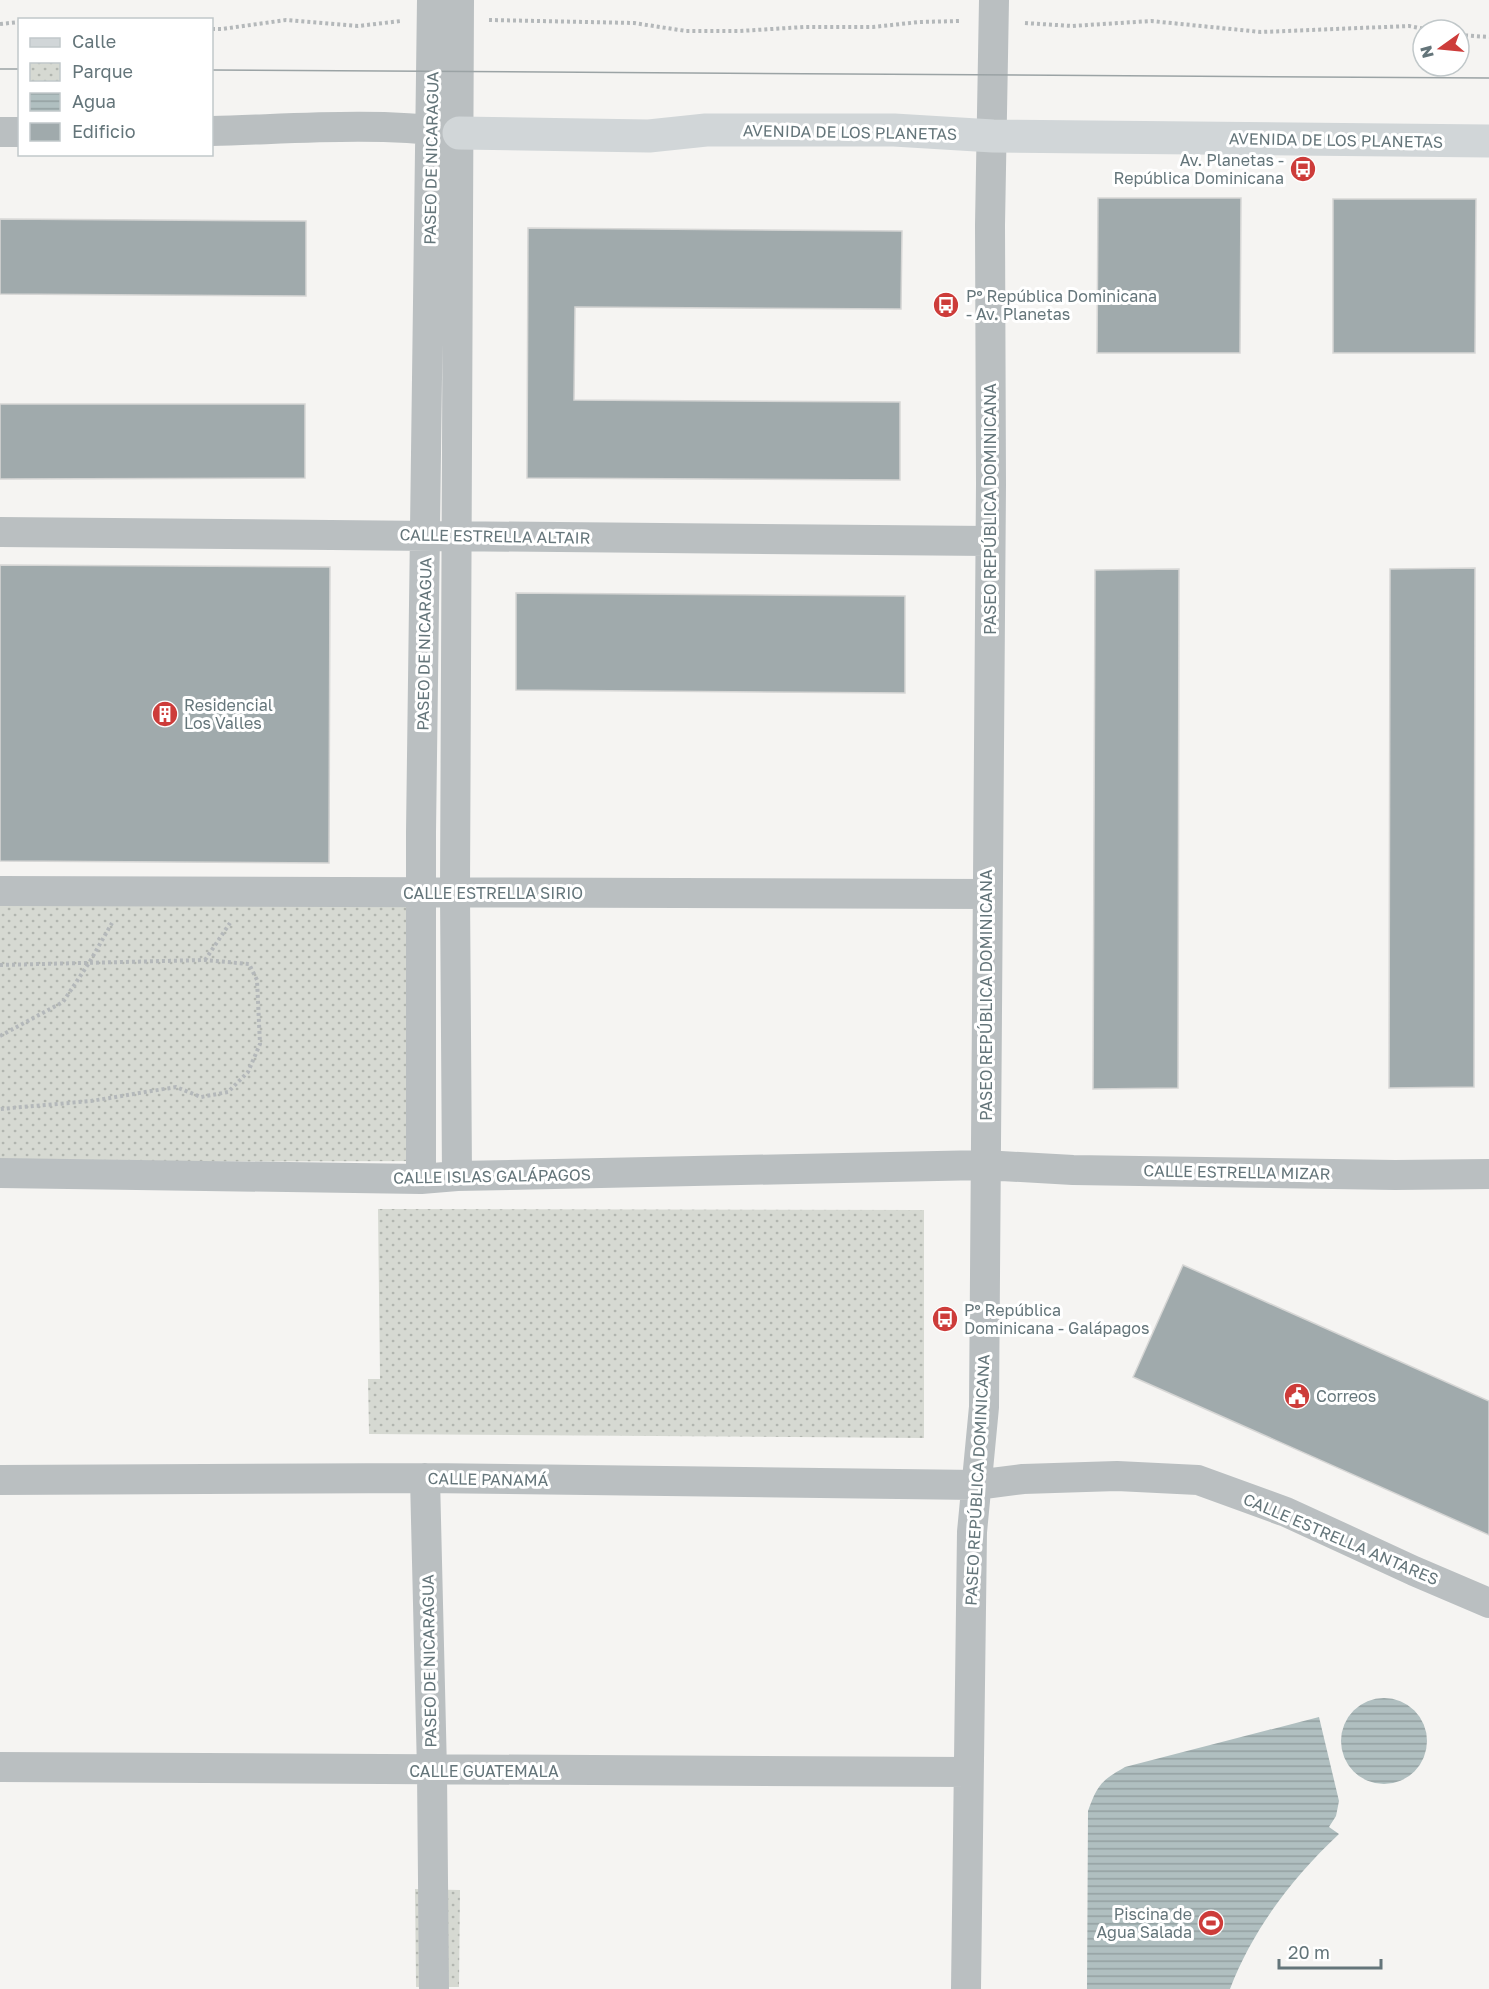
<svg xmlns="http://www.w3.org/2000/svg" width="1489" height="1989" font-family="'Golos Text',sans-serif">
<defs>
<pattern id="park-dots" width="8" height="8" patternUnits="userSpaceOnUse" patternTransform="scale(1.5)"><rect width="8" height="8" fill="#d6d9d2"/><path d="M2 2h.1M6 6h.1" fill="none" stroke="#b1b5af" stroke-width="1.8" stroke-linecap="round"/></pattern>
<pattern id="water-rules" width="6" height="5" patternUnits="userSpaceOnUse" patternTransform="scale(1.5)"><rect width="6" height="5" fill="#b0bfc0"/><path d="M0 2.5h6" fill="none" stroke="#93a0a1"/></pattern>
</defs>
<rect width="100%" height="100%" fill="#f5f4f2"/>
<path fill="url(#park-dots)" d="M0 893 427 896 425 1161 0 1162Z
M378 1209 924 1210V1438L369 1434 368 1379H380Z
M415 1889 460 1890 459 1987H416Z"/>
<path fill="url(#water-rules)" d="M1341 1741a43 43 0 1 1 86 0a43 43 0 1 1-86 0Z
M1319 1717 1339 1801 1336 1816 1329 1827 1339 1834C1292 1878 1253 1929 1230 1989H1087L1088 1811C1098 1784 1101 1781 1125 1767Z"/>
<path fill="#a0aaac" stroke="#d6d6d5" stroke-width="1.5" d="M1098 198H1241L1240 353H1097Z
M1333 199H1476L1475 353H1333Z
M0 219 306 221V296L0 294Z
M528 228 902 231 901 309 575 307 574 400 900 402V480L527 478Z
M0 404H305V478L0 479Z
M0 565 330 567 329 863 0 861Z
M1475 568 1474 1087 1389 1088 1390 569Z
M1179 569 1178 1088 1093 1089 1095 570Z
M516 593 905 596V693L516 690Z
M1183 1265 1489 1401V1535L1133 1377Z"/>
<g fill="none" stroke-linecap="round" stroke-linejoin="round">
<path stroke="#b4b8ba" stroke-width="4" stroke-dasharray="3 3" stroke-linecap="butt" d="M489 20 634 23 686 31H740L804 27H873L919 22 961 21
M1025 23 1072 26 1151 21 1261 32 1409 26 1431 30
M0 24 20 22
M212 29H222L286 20 358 26 401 21
M1459 35 1489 37
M205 960 230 923
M0 965 205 960 249 964 257 980 260 1044 248 1072 228 1092 201 1097 176 1087 91 1101 0 1109
M0 1036 63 1002 89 963 112 923"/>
<path stroke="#babfc1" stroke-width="30" d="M212 131C291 129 373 122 451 132
M0 132H20
M0 532 989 541
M0 891 987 894
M0 1173 421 1179 457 1176 984 1165 1073 1170 1395 1175 1489 1174
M457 1176 455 892 459 0
M421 1179V832L432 0
M425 1478 432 1771 434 1989
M0 1480 425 1478 976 1485 1023 1479 1117 1476 1198 1480 1286 1512 1414 1571 1489 1603
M0 1767 968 1772
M966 1989 972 1532 984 1407 991 484 990 225 994 0"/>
<path stroke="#d1d6d8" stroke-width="33" d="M459 133 649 136 706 130H894L993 136 1489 141"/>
<path stroke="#9ba3a5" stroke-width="1.5" d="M0 69H20
M212 70 1489 78"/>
</g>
<defs>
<g id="bus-disc" transform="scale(1.35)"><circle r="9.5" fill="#cd3c3a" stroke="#fff"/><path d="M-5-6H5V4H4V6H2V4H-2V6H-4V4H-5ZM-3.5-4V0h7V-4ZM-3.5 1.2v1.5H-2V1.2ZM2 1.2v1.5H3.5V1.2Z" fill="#fff"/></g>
<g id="building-disc" transform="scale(1.35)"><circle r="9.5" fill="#cd3c3a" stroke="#fff"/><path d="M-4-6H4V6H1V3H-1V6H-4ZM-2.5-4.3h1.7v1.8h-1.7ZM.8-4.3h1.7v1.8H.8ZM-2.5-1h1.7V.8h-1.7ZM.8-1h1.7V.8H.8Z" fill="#fff"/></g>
<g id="civic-disc" transform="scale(1.35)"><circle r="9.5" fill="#cd3c3a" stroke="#fff"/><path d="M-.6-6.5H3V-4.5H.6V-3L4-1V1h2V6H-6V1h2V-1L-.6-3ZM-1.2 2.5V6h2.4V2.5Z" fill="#fff"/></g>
<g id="stadium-disc" transform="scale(1.35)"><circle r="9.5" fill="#cd3c3a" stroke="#fff"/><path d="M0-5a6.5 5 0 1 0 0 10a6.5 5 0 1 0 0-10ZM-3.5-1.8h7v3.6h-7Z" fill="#fff"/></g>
</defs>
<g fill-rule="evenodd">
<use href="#bus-disc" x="1303" y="169"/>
<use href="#bus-disc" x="946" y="305"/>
<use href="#building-disc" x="165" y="714"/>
<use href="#bus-disc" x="945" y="1319"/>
<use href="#civic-disc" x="1297" y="1396"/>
<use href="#stadium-disc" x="1211" y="1923"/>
</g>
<g text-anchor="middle" stroke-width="6" stroke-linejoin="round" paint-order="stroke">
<g font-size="16" fill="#64757a" stroke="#fff">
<text transform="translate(850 132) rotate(1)" y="6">AVENIDA DE LOS PLANETAS</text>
<text transform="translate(1336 140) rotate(1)" y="6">AVENIDA DE LOS PLANETAS</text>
<text transform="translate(431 158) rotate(-89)" y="6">PASEO DE NICARAGUA</text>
<text transform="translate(990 509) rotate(-90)" y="6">PASEO REPÚBLICA DOMINICANA</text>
<text transform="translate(495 536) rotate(1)" y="6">CALLE ESTRELLA ALTAIR</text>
<text transform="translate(424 644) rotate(-89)" y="6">PASEO DE NICARAGUA</text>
<text x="493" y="899">CALLE ESTRELLA SIRIO</text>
<text transform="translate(986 995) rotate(-90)" y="6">PASEO REPÚBLICA DOMINICANA</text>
<text transform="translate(1237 1172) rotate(1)" y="6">CALLE ESTRELLA MIZAR</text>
<text transform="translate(492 1176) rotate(-1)" y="6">CALLE ISLAS GALÁPAGOS</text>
<text transform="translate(488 1479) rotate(1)" y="6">CALLE PANAMÁ</text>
<text transform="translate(977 1480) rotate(-87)" y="6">PASEO REPÚBLICA DOMINICANA</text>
<text transform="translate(1341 1539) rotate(23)" y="6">CALLE ESTRELLA ANTARES</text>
<text transform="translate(429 1661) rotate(-91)" y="6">PASEO DE NICARAGUA</text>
<text x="484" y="1777">CALLE GUATEMALA</text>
</g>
<g font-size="16" fill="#64757a" stroke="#fff" text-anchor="start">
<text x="1284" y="166" text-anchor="end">Av. Planetas -<tspan x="1284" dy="18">República Dominicana</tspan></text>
<text x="966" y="302">Pº República Dominicana<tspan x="966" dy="18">- Av. Planetas</tspan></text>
<text x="184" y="711">Residencial<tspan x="184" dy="18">Los Valles</tspan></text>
<text x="964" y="1316">Pº República<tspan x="964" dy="18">Dominicana - Galápagos</tspan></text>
<text x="1316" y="1402">Correos</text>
<text x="1192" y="1920" text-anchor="end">Piscina de<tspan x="1192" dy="18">Agua Salada</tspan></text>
</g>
</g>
<rect x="18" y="18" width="195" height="138" fill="#ffffff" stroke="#c1c8ca" stroke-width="1.5"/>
<rect x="30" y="38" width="30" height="9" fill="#d1d6d8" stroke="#c1c8ca" stroke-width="1.5"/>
<text x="72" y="48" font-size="18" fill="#64757a">Calle</text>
<rect x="30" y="63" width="30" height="18" fill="url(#park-dots)" stroke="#c1c8ca" stroke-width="1.5"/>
<text x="72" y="78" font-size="18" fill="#64757a">Parque</text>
<rect x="30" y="93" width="30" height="18" fill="url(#water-rules)" stroke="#c1c8ca" stroke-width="1.5"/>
<text x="72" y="108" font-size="18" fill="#64757a">Agua</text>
<rect x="30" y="123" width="30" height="18" fill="#a0aaac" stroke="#c1c8ca" stroke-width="1.5"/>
<text x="72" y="138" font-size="18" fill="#64757a">Edificio</text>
<g transform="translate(1441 48) rotate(255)"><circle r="28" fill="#ffffff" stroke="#c1c8ca" stroke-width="1.5"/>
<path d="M0-4.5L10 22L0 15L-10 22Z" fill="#cd3c3a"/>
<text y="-9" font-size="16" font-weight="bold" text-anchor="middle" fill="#64757a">N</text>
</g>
<path d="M1279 1959v9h102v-9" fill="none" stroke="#64757a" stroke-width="3"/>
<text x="1288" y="1959" font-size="18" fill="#64757a" stroke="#ffffff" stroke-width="4.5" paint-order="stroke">20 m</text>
</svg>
